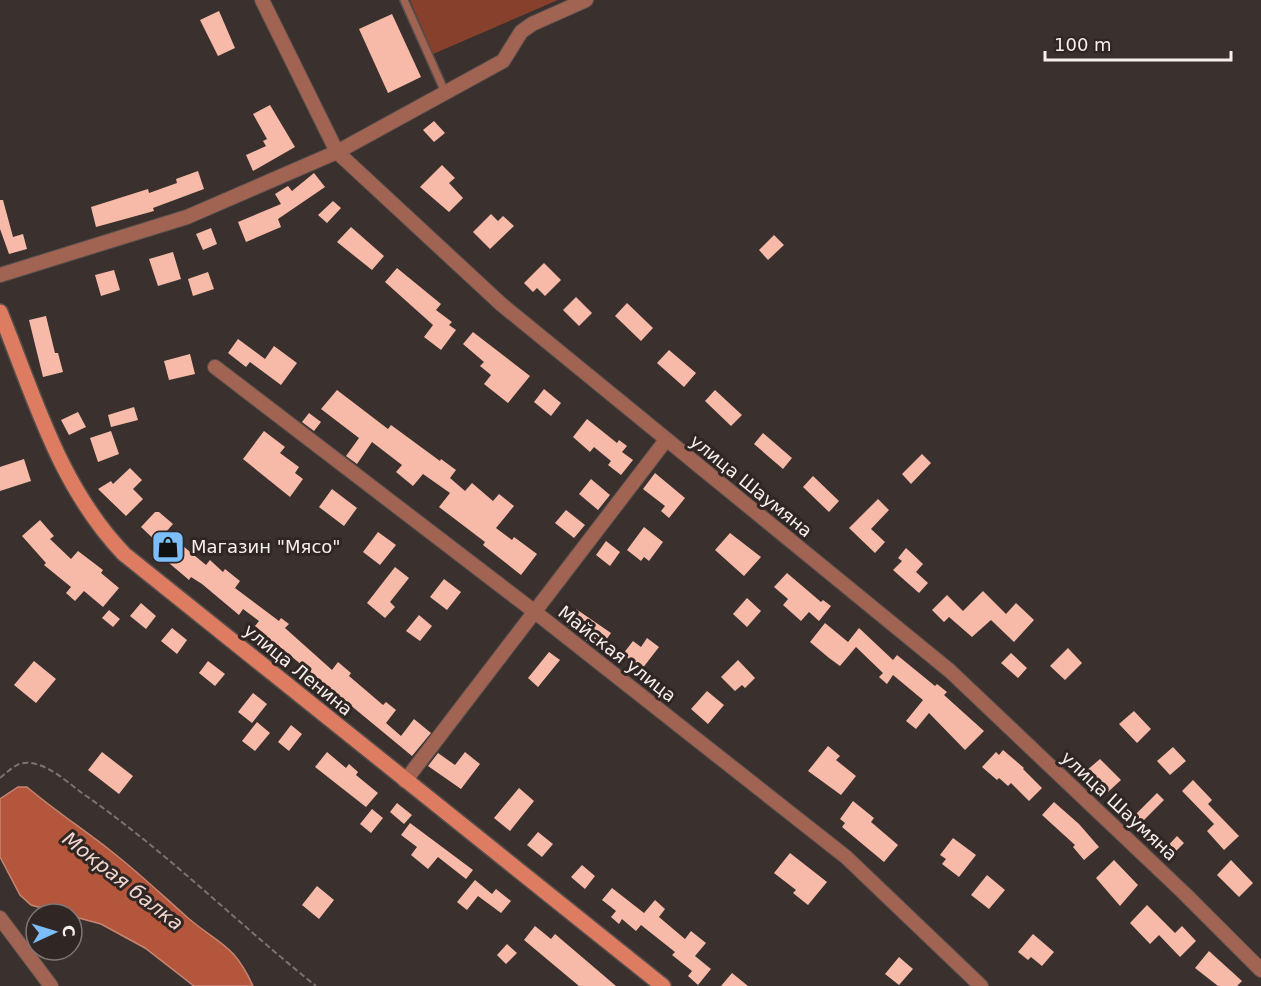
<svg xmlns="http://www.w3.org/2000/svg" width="1261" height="986" font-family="'DejaVu Sans',sans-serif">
<rect width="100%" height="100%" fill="#3a312e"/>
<path fill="#87402b" d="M410 0H558L433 54Z"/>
<path fill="#b3563c" stroke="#c78471" stroke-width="1.5" d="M18 787H27C54 810 83 829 111 851 138 872 162 895 188 918 220 945 234 944 253 986H194L145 948 101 924 31 905 20 895 0 857V799Z"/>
<path fill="#f8baa8" d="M219 11 235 48 218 56 200 20Z
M392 14 421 77 388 93 359 29Z
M270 105 295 147 253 171 246 155 266 146 263 141 267 139 253 114Z
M434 121 445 133 434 142 423 130Z
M442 165 455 178 449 183 463 198 449 212 420 187Z
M198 171 204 189 153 208 154 211 96 227 91 207 148 189 149 193 177 183 176 179Z
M314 173 325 187 278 219 281 227 246 242 238 222 281 204 275 194 288 186 292 191Z
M0 200H3L13 237 23 234 27 249 9 254 0 229Z
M333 201 341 208 327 223 318 215Z
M491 214 498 221 503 216 514 226 490 249 473 232Z
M351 227 384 256 372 270 337 242Z
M211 228 217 244 203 250 196 234Z
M774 235 784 245 768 260 759 250Z
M173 252 181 279 158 286 149 259Z
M544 263 561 280 545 296 537 288 533 292 524 283Z
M397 268 441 304 436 310 452 322 449 325 456 330 441 350 424 337 433 325 385 282Z
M114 270 120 290 101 296 95 275Z
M208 272 214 289 193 296 188 279Z
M576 297 592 313 579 326 563 310Z
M627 303 653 328 641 341 615 316Z
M46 316 55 353H58L63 372 43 377 29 320Z
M473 332 530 376 508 403 484 384 491 375 480 366 484 362 463 344Z
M238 339 265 359 274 346 297 363 281 385 250 362 246 367 228 353Z
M669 350 696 373 684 387 657 363Z
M190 354 195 374 169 380 164 361Z
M544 389 561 403 551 416 534 402Z
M337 390 388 429 391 425 440 461 441 459 456 470 450 478 465 491 472 483 493 501 499 494 514 506 496 528 512 540 514 537 537 554 521 575 483 545 485 542 439 507 450 493 423 474 413 486 396 472 402 465 372 442 357 464 346 456 359 438 321 409Z
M715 390 742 415 731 426 705 401Z
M134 407 138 420 111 427 108 415Z
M78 412 86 427 69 435 61 420Z
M309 413 321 422 314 431 302 422Z
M587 419 617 443 619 440 627 446 622 452 633 460 621 475 608 465 611 461 594 447 590 452 573 437Z
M111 431 119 454 98 462 90 438Z
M264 431 285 447 280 453 299 467 295 473 303 479 290 497 243 459Z
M763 433 792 458 783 469 754 444Z
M922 454 931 463 911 484 902 474Z
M24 459 31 481 0 491V467Z
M130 468 142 480 133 489 143 499 126 516 98 489 111 481 113 484Z
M655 473 685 498 669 518 661 511 665 506 643 489Z
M813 476 839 501 829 512 803 487Z
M591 479 610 495 598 510 579 494Z
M332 489 357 508 344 526 319 507Z
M878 499 889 510 871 529 885 542 875 553 849 528Z
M566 510 585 525 574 538 555 523Z
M155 512H159L173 524 166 532 206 565 210 560 223 572 225 569 240 581 235 588 279 621 281 618 289 624 285 628 332 670 338 662 351 673 349 676 383 705 386 702 396 710 386 723 401 736 414 719 431 733 412 756 274 642 272 645 265 639 267 636 255 626 259 621 243 609 239 615 202 584 191 577 189 580 156 552 161 546 141 527Z
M40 520 54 536 50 539 71 559 78 551 103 570 101 573 119 588 103 607 84 591 75 601 66 593 71 587 44 565 46 563 22 536Z
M644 527 663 542 649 561 644 557 641 561 627 550Z
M378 532 396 545 380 565 363 552Z
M730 533 761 557 744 576 715 550Z
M606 541 620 552 610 566 596 555Z
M906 548 923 564 916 572 928 583 919 593 893 570 902 561 898 558Z
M395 567 409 578 390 602 395 607 385 618 367 603Z
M787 573 821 602 823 600 831 606 819 621 809 612 801 621 783 605 788 599 774 587Z
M444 579 461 592 447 610 430 597Z
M983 591 1006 614 1016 603 1034 620 1014 642 991 620 972 637 949 617 944 622 932 610 947 595 963 611Z
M747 598 761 611 747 627 733 614Z
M141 603 156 616 146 629 130 616Z
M576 609 611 633 599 650 565 624Z
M109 610 120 619 113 627 102 618Z
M419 615 432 626 420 641 406 631Z
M825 623 848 642 859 628 893 660 897 655 935 686 937 684 947 692 944 695 984 731 965 750 929 713 916 729 906 721 923 700 893 675 887 684 879 677 883 673 856 647 840 666 829 658 810 642Z
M172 628 187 640 177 654 161 641Z
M647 638 659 647 642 669 623 654 633 641 641 647Z
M1068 648 1082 663 1065 680 1050 666Z
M549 652 560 660 538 687 528 678Z
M1011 653 1027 668 1018 678 1001 663Z
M738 660 755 678 745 688 742 685 735 691 721 677Z
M34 661 56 679 36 703 14 685Z
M208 661 225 674 215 686 199 673Z
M707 691 724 705 708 724 691 709Z
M253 693 267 704 252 723 238 712Z
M1134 711 1151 729 1137 743 1119 724Z
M257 722 270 733 255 751 242 741Z
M291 725 302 734 289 751 278 742Z
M828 746 840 756 836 760 856 776 841 795 808 771Z
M1173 747 1186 761 1170 775 1157 761Z
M1003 750 1024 768 1023 769 1042 788 1029 801 1011 783 1008 786 999 778 997 780 982 767 996 752 999 755Z
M102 752 133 776 119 794 88 770Z
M327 752 346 768 349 764 358 772 356 775 378 793 366 807 315 767Z
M465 752 480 764 461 789 428 766 438 753 455 765Z
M1100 759 1121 780 1108 792 1086 771Z
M1193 780 1212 800 1208 804 1239 836 1224 850 1207 831 1214 824 1182 791Z
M519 788 534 801 510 831 494 818Z
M1157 793 1164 800 1138 826 1131 819Z
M853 801 874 818 871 822 898 845 884 862 842 827 845 823 840 819Z
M1054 802 1079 824 1099 847 1084 860 1073 847 1075 845 1042 815Z
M397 803 412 815 404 824 390 812Z
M372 809 383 818 371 833 360 824Z
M410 823 473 870 466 879 438 857 428 869 411 855 417 847 401 835Z
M538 832 553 844 542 857 527 845Z
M1177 836 1184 843 1170 857 1163 851Z
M953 838 976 855 959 877 942 864 946 859 940 855Z
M790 853 827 882 808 905 793 893 796 890 774 873Z
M1114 860 1138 885 1120 906 1096 878Z
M1231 860 1253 883 1239 897 1217 875Z
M582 865 595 876 585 889 571 877Z
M987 875 1005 890 989 909 971 895Z
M475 880 492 894 496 889 511 901 501 913 478 896 467 910 457 902Z
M317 886 334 900 319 919 302 905Z
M612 888 644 913 655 900 665 909 659 917 685 939 691 931 706 943 695 956 711 969 698 985 688 976 692 971 672 955 675 952 641 925 636 931 622 919 619 924 611 917 616 911 602 900Z
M1147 905 1175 933 1182 926 1196 941 1180 957 1159 935 1150 944 1130 923Z
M535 926 551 939 555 934 616 986H579L524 940Z
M1033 934 1054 952 1042 966 1031 957 1028 960 1018 952Z
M507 944 517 953 506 964 497 955Z
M1209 951 1242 981 1237 986H1218L1195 968Z
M899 957 913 969 899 985 885 974Z
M732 973 748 986H721Z"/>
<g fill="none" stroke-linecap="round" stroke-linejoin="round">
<g stroke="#584f4d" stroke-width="10">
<path id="lane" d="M404 0 445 92"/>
</g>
<g stroke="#584f4d" stroke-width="16">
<path id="street" d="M262 0 337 152 501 304 950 671 1184 893 1261 970
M0 275 187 217 337 152 503 61 521 32 532 24 586 0
M215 367 535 612 846 857 981 986
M405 781 666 440
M0 918 51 986"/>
</g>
<g stroke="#584f4d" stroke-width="18">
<path id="secondary" d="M0 312C35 398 59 486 124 554L663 986"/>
</g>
<path stroke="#7b7370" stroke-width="2" stroke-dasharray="6 3" stroke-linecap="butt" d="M0 778C10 770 17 761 31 763 51 766 67 782 82 793 166 851 237 923 316 986"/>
<use href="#lane" stroke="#a16352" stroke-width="7"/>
<use href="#street" stroke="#a16352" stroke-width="14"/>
<use href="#secondary" stroke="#dd7c60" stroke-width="15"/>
</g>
<defs>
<g id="shop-square" transform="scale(1.725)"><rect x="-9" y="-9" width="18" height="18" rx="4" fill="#7cbef9" stroke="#302725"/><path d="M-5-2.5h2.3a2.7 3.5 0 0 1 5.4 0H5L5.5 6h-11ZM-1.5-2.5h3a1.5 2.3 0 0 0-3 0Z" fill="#111"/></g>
</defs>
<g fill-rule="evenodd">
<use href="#shop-square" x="168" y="547"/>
</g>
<g text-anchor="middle" stroke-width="6" stroke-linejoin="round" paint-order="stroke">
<g font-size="18" fill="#f5efed" stroke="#302725">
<text transform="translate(751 486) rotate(39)" y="6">улица Шаумяна</text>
<text transform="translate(617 654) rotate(38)" y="6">Майская улица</text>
<text transform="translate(298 670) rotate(39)" y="6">улица Ленина</text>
<text transform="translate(1119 806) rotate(43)" y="6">улица Шаумяна</text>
</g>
<g font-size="18" fill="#f5efed" stroke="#302725" text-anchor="start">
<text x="191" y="553">Магазин "Мясо"</text>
</g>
<g font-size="20" font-style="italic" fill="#f1d7cf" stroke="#302725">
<text transform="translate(123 881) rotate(38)" y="7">Мокрая балка</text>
</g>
</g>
<g transform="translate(54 932) rotate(86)"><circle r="28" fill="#302725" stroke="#7f7775" stroke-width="1.5"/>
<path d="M0-4.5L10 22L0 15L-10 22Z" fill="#7cbef9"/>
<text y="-9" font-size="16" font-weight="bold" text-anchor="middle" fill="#f5efed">С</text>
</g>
<path d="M1045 51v9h186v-9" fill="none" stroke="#f5efed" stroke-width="3"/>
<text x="1054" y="51" font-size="18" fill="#f5efed" stroke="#302725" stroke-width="4.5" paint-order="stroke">100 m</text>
</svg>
